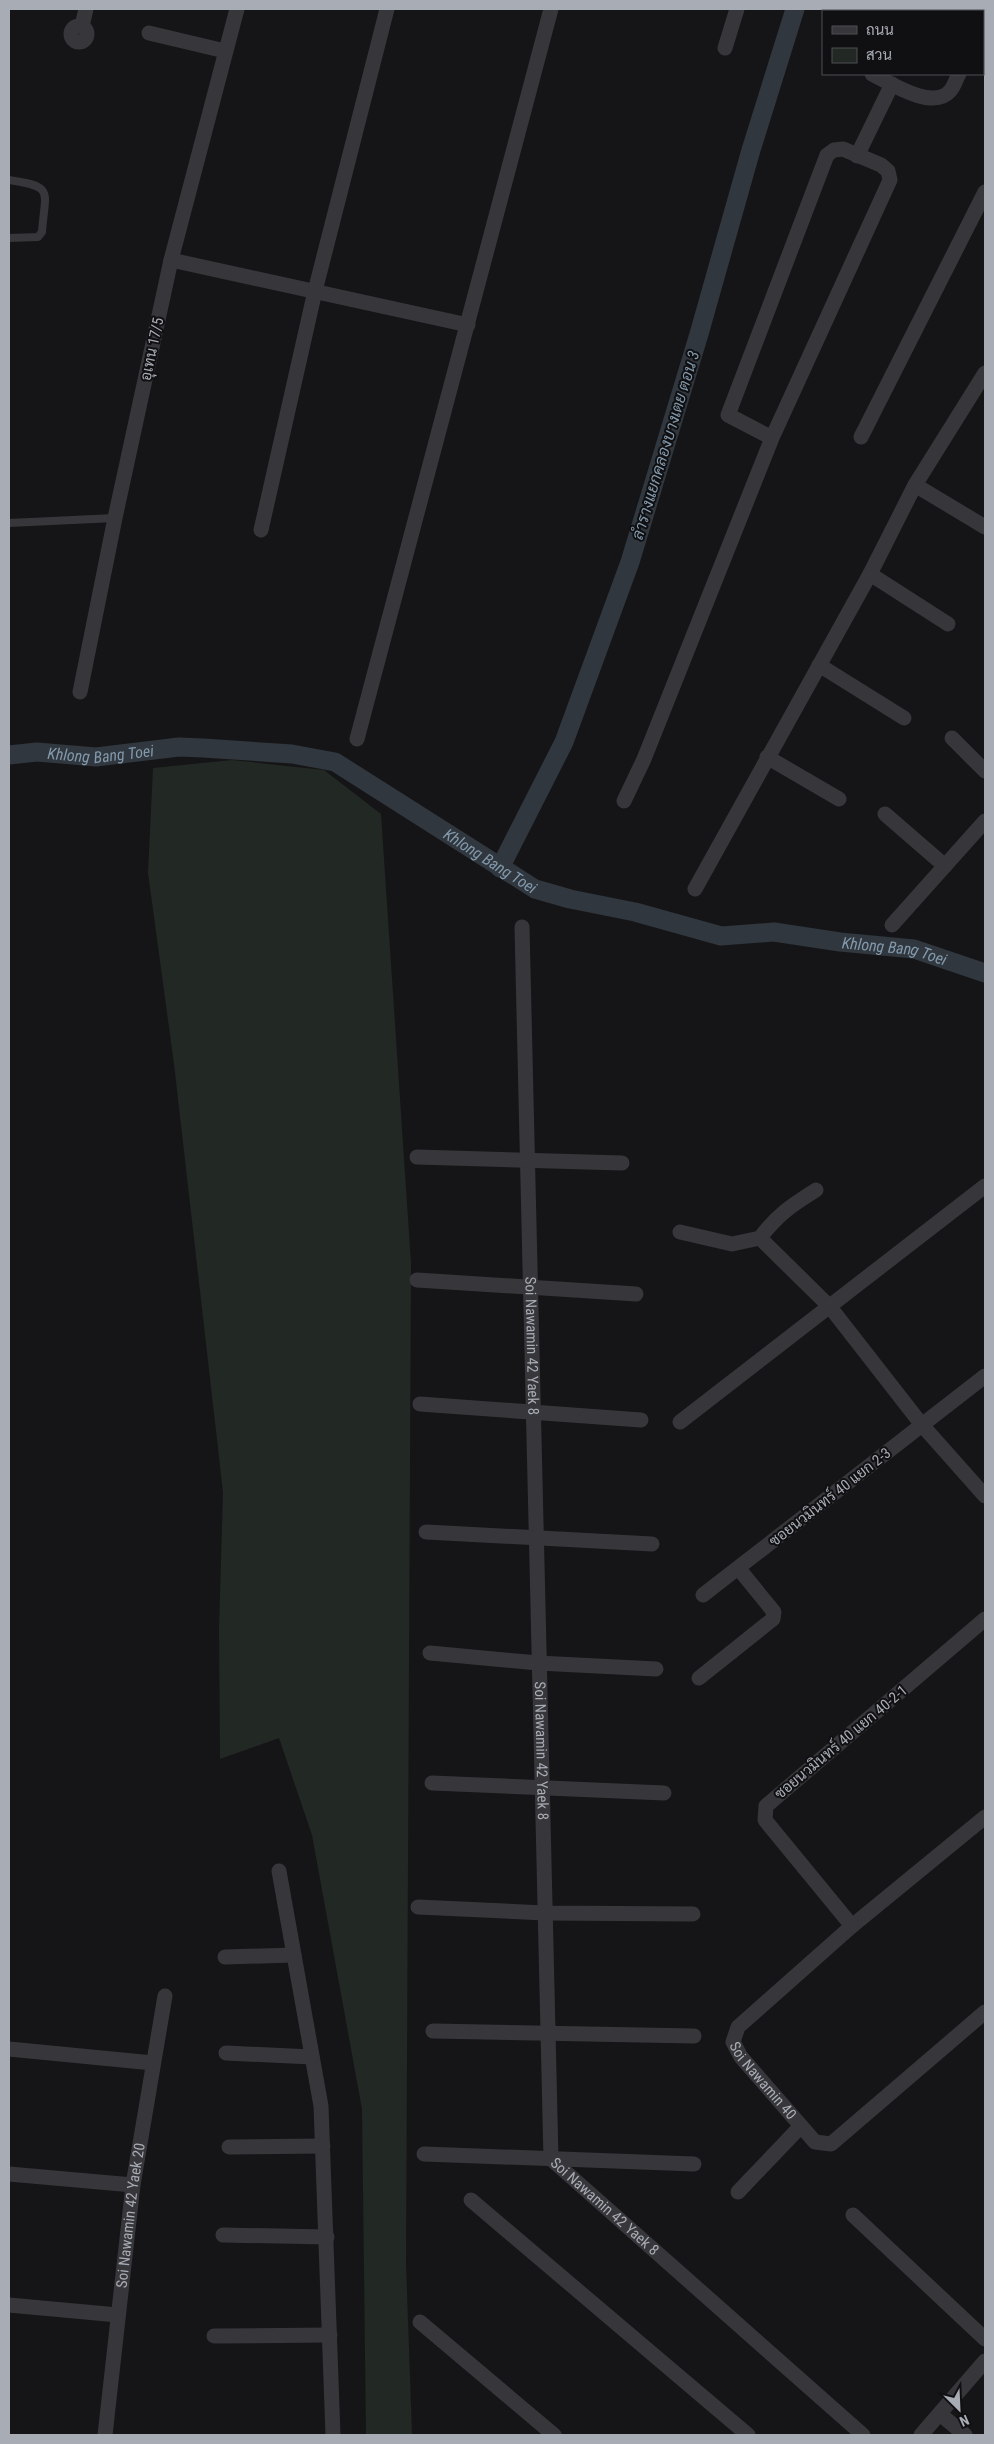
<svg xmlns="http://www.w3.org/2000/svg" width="994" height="2444" font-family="'Roboto Condensed',Sarabun,sans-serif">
<rect width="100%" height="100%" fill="#151517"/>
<path fill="#222823" d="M232 760 324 770 381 814 411 1263 406 2263 412 2435H366L362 2109 312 1835 279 1738 220 1759 219 1629 223 1492 174 1064 148 873 153 768Z"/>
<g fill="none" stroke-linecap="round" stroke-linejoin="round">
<g stroke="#30373e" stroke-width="19">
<path id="s1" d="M9 755 37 752 96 757 179 747 203 748 292 754 335 762 535 889 570 899 635 912 721 936 774 932 840 942 914 949 985 973"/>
<path d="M500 868 564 742 630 562 699 334 751 150 795 9"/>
</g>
<path stroke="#37373b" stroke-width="8" d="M9 180C55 187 45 190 42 232L38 237 9 238
M9 523 115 518"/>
<g stroke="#37373b" stroke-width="15">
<path d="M863 11 864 9"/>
<circle cx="79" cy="34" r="8"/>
<path d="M82 26 86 9"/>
<path d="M983 26 985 21"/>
<path d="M149 33 225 51"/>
<path d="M725 48 737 9"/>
<path d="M872 74C890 83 933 111 950 91 954 87 956 79 959 74"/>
<path d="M857 156 892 84"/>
<path d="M171 260 468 325"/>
<path d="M861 437 985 192"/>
<path d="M915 485 985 527"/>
<path d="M261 530 315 291 387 9"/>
<path d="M870 574 948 624"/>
<path d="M819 665 904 718"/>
<path d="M80 692 115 518 171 260 237 9"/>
<path d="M952 738 985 771"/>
<path d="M357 739 551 9"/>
<path d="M767 757 839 799"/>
<path d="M624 801 644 759 772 438 890 180 888 171 881 165 843 149 834 150 827 155 728 415 772 438"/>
<path d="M885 814 945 866"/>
<path d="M695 889 870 574 915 485 985 373"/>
<path d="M892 925 985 821"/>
<path id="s2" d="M522 927 551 2159 863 2435"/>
<path d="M417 1157 622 1163"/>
<path d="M680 1232 732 1244 760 1238C777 1215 792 1205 816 1190"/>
<path d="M760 1238 830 1307 922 1425 985 1496"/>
<path d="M417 1280 636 1294"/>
<path d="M420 1404 641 1420"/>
<path d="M680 1422 985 1186"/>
<path d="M426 1532 652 1544"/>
<path d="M703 1595 985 1376"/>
<path d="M430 1653 538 1663 656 1669"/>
<path d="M699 1678 773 1619 774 1612 739 1569"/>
<path d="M432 1783 664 1793"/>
<path id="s3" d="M985 1817 852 1926 738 2027 733 2042 741 2057 815 2142 831 2144 985 2012"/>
<path d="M279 1871 321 2106 333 2435"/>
<path d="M418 1907 545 1913 693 1914"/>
<path d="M852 1926 765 1820 766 1806 985 1619"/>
<path d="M225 1957 294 1955"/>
<path d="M433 2031 694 2036"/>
<path d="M9 2049 153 2063"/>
<path d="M226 2053 312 2057"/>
<path d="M229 2147 323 2146"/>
<path d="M424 2154 694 2164"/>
<path d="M9 2174 133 2185"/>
<path d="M738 2192 801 2126"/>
<path d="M471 2200 748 2435"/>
<path d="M853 2215 985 2339"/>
<path d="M223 2235 327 2237"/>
<path d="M9 2305 118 2315"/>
<path d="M420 2322 554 2435"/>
<path d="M214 2336 330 2335"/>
<path d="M940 2414 965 2435"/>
<path id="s4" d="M105 2435 133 2185 165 1996"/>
<path d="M921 2435 985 2361"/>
</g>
</g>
<g text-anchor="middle" stroke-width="4" stroke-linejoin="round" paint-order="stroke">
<g font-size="15" fill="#a8acb5" stroke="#101012">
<text transform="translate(152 349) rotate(-78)" y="5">อุเทน 17/5</text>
<text dy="5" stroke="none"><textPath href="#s2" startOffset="419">Soi Nawamin 42 Yaek 8</textPath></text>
<text transform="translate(830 1497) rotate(-38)" y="5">ซอยนวมินทร์ 40 แยก 2-3</text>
<text transform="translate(841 1742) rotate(-40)" y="5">ซอยนวมินทร์ 40 แยก 40-2-1</text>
<text dy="5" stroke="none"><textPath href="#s2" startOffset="824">Soi Nawamin 42 Yaek 8</textPath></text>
<text dy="5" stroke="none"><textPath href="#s3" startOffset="389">Soi Nawamin 40</textPath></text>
<text dy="5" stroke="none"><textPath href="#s2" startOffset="1304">Soi Nawamin 42 Yaek 8</textPath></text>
<text dy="5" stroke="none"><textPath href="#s4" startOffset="221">Soi Nawamin 42 Yaek 20</textPath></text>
</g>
<g font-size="16" font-style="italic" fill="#8399ac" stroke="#101012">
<text transform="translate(665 445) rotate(-73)" y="6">ลำรางแยกคลองบางเตย ตอน 3</text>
<text dy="6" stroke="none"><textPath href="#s1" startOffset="92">Khlong Bang Toei</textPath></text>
<text dy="6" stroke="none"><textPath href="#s1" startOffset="512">Khlong Bang Toei</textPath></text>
<text dy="6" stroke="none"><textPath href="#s1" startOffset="932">Khlong Bang Toei</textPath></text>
</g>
</g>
<rect width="994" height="2444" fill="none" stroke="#a8acb5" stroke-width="20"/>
<rect x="822" y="10" width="162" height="65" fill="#101012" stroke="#4d4e53"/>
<rect x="832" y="26" width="25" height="8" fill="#37373b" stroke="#4d4e53"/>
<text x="866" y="35" font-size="15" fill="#a8acb5">ถนน</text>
<rect x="832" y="48" width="25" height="15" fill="#222823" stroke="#4d4e53"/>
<text x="866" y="60" font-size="15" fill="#a8acb5">สวน</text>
<g transform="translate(959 2409) rotate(156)" stroke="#101012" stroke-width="4" paint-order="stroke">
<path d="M0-4L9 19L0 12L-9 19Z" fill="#a8acb5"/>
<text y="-8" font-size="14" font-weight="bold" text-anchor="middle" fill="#a8acb5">N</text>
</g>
</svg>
